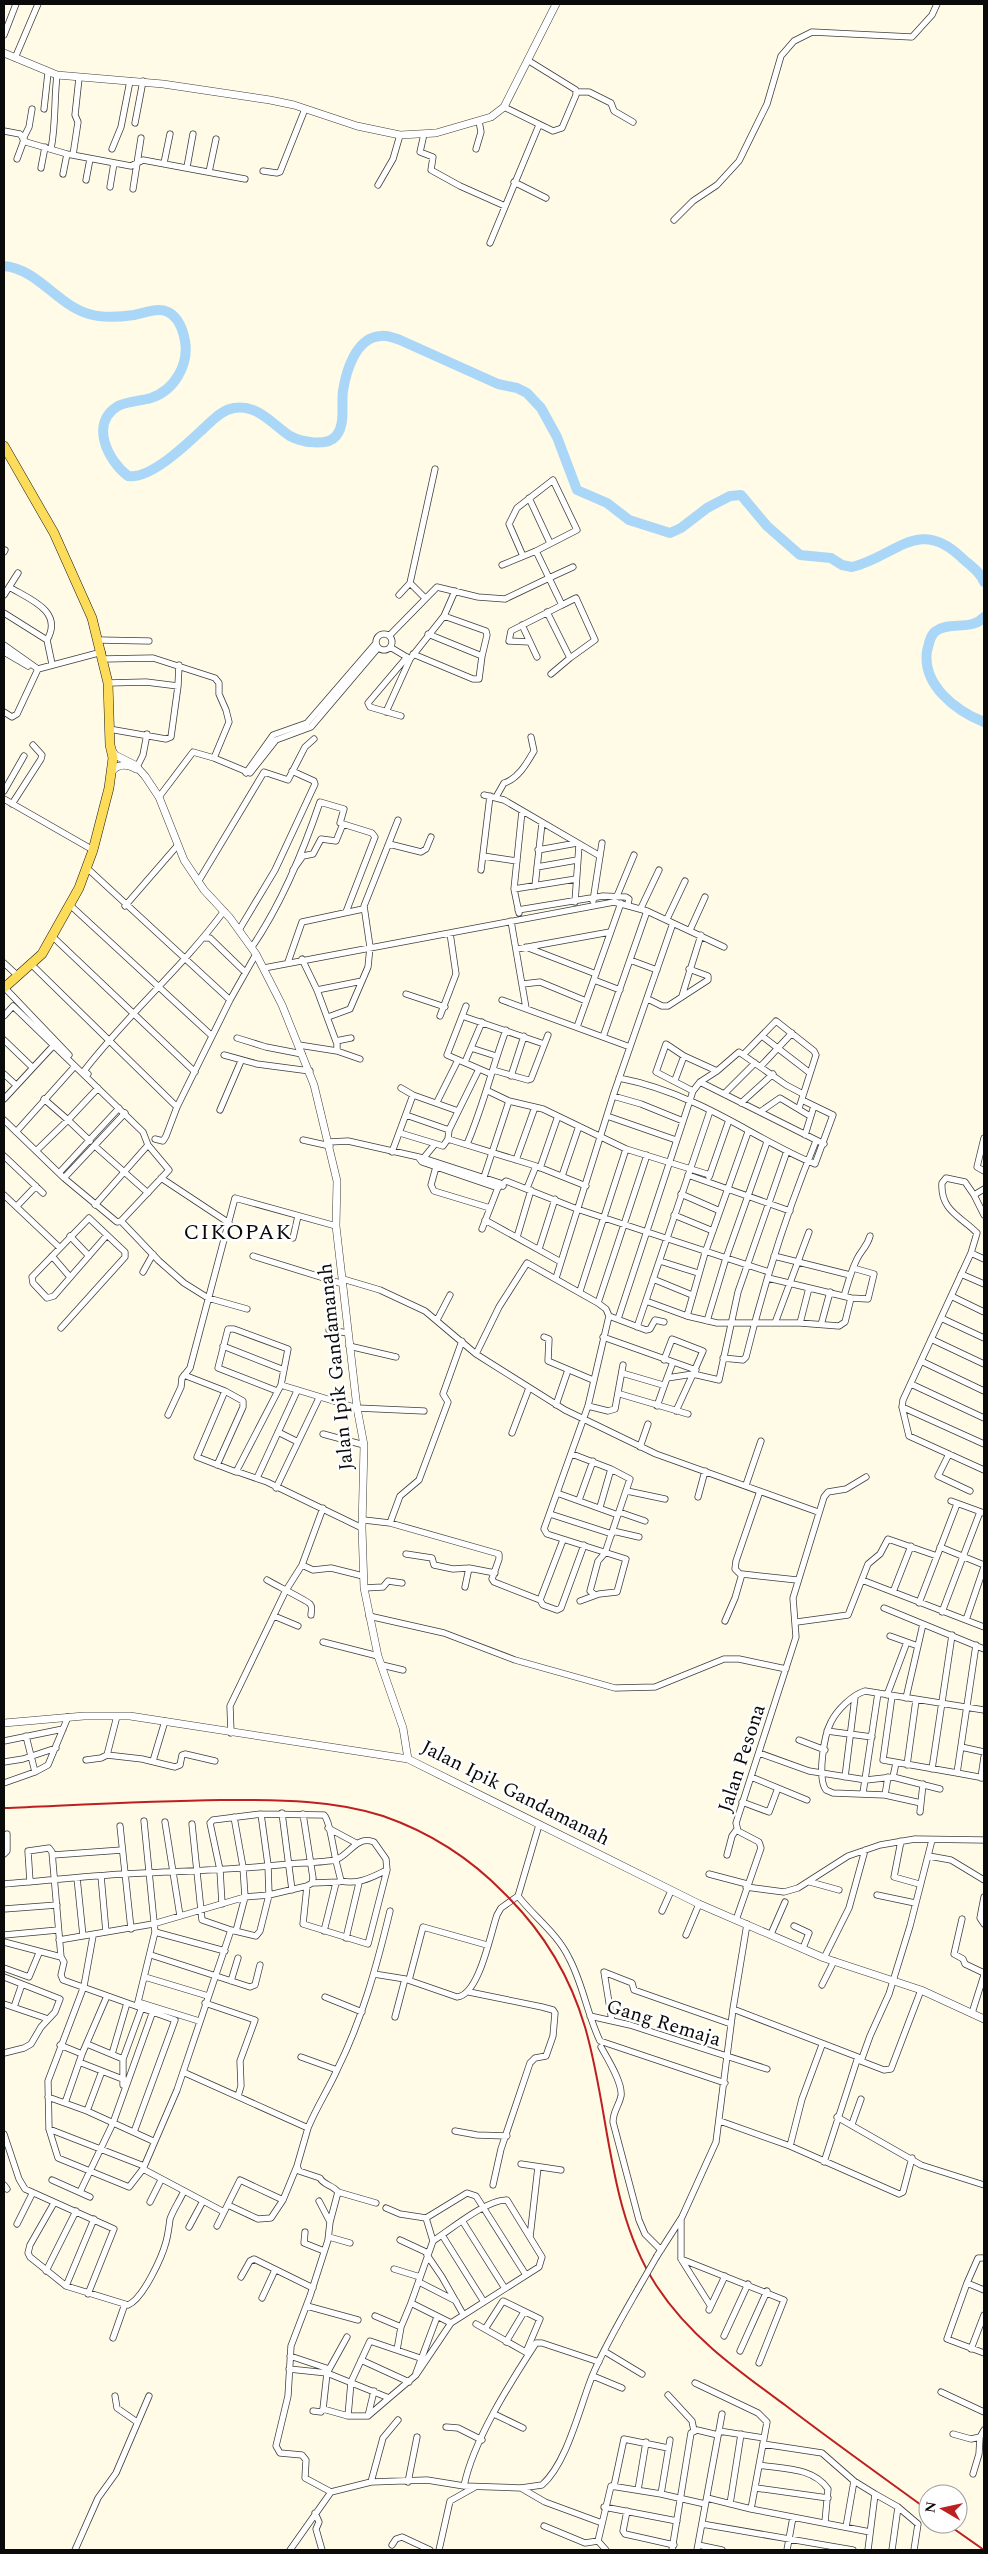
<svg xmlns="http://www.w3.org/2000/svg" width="988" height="2554" font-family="Spectral,serif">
<rect width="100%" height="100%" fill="#fffbe7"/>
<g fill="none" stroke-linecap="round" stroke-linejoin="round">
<path stroke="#aad7f7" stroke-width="10" d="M4 266C38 269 57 305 89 314 102 318 120 317 134 315 145 313 157 307 168 312 178 317 183 330 185 341 189 364 175 390 151 398 141 401 128 401 118 406 89 423 108 461 128 476 150 480 187 444 203 429 212 421 221 410 234 408 258 404 273 425 290 436 301 442 327 447 336 436 346 424 341 405 343 391 346 371 356 337 381 336 387 335 394 338 400 340L498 384 517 388 527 393 541 408 557 437 577 490 607 503 629 520 670 533 681 528 707 508 730 496 741 495 767 526 800 555 831 558 842 565 852 567C895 557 918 516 961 557 969 565 980 571 984 582
M984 617C972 631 950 621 936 631 930 635 929 644 927 651 922 685 956 711 984 722"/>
<g stroke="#3d3d3d" stroke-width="7">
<path id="minor" d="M4 35 16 4
M15 58 38 4
M577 92H589L611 103 614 111 633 122
M504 107 553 131 562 128 576 95V90L529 61
M44 109 48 73
M135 123 143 81
M4 131 20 134 26 142 67 154 131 166 143 160 245 179
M424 134 420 152 433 157 431 170 460 186 505 206
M23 139 29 127 32 109
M51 149C56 124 54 100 57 75
M112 149 121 127 130 81
M476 149 481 132 479 121
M73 155 78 122 75 115 79 78
M17 159 24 140
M164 163 170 134
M187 167 193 134
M41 168 45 147
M263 171 277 173 280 172 305 109
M209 172 216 139
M63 174 67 154
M86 180 90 159
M514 182 546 198
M378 185 393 159 400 135
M110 187 114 163
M133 189 141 138
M674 220 693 201 717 185 739 161 767 104 781 56 794 41 812 32 912 37 932 15 937 4
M490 243 539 125
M529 498 550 543
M4 552 5 550
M523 556 509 524 517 508 553 480 577 530 536 551 549 578 573 567
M502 565 536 551
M9 587C29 599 64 611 47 640
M4 595 18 573
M399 595 410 583
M425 598 410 583 435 469
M547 612 570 658 595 640 576 598 562 605
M4 613 47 640 52 664
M444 616 455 591
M376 642a8 8 0 1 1 16 0a8 8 0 1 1-16 0Z
M389 636 437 587 478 597 505 599 549 578 562 605 511 631 509 641 530 642 522 625
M98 640 149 641
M530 642 537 657
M4 645 38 669
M390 647 410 659 444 616 486 631 487 635 482 656
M4 652 28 666
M413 654 473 679H479L482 656 428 634
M103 659 153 658 215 678 219 683V694L226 710 229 722 214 758
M551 674 570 658
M108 683 146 682 178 686
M4 712 12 717 17 714 38 669 102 652
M386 712 410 659
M401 716 370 707 368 703 407 657
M109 729 166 739 171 737 178 686 179 665
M136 769 143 755 147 734
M246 773 273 735 307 723 376 643
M4 791 24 756
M484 795 504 800 600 856
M159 797 193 752 214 758 250 773 276 740 311 727 378 648
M496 797 504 783C518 779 527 763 534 751L531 737
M4 799 93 850
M12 804 41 759 42 755 33 745
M343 824 372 833 375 837 346 912
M389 844 421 852 426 849 431 837
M538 850 577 843
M483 856 517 861
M537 867 577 860
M87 868 230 1000
M481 870 490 796
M198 882 264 772 288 780 305 747 314 739
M535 886 542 823
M514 889 576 879
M617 896 634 855
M593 901 602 843
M575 902 579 845
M70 905 212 1036
M125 906 177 846
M641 908 659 870
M518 910 603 896 626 897 629 899 628 904
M519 913 514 889 522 811
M667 919 685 881
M511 921 526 1008
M239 930 275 870 315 784 314 781 292 771
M690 930 705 897
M53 937 195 1072
M204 938H210L245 972
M252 947C282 903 303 852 320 802L344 809 340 823 343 824 336 841 321 839 313 854 303 856 293 870
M526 947 596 974
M517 949 610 932
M630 960 657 970
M288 962 302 922 363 909
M4 963 18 976
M32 965 177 1107
M264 968 614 902 647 911 724 947
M594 980 620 990
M523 984 540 982 586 1001
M4 987 69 1055
M317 990 362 981
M406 994 445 1007
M682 996 701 935
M648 999 662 1006H668L708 980V976L689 969
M502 1000 630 1047
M466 1006 447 1055 491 1074
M4 1016 13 1006 143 1132 148 1145 169 1170 121 1221 117 1222 64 1178 4 1120
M440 1016 456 974 450 933
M462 1016 544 1044
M328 1017 350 1009 368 967 370 947 364 906 398 820
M577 1027 621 903
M762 1036 810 1073
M603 1037 647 911
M237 1038 266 1047 302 1054
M4 1040 32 1067
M336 1041 351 1038
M299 1045 337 1051V1044L317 990 302 959
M471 1048 496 1056
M337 1051 360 1059
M744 1054 776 1021 814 1051 816 1055 799 1108
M224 1055 257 1064 310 1071
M465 1062 482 1022
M761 1066 792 1033
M493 1070 528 1080 531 1079 548 1035
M4 1074 16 1085
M88 1074 84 1071C127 1015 182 968 224 911
M511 1076 524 1036
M619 1078C645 1083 671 1092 695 1103 736 1121 773 1147 815 1164L833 1115 802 1100
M675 1080 684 1056
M700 1082 824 1144
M401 1088 413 1095 458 1111
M488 1091 509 1101 543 1109 626 1149 710 1175
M693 1091 656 1072 666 1044 684 1056 717 1071
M724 1094 755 1063
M613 1096 641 1104 683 1121
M4 1099 54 1045
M437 1102 458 1060
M741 1103 773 1074
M220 1110 241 1061
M760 1112 780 1098 810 1116
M406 1115 449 1130
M607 1116 676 1140
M16 1132 75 1066
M400 1133 443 1146 448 1139 449 1130 479 1069
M805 1135 814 1106
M984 1138 977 1167 984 1171
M155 1139 163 1141 166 1136 177 1107 230 1000 256 954
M448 1139 536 1166 586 1186
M303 1140 330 1146
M90 1141 68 1120 98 1088
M329 1142 348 1141 423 1158 500 1183 503 1186
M467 1144C483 1107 492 1068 506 1030
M96 1147 148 1193
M36 1151 68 1120 44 1099
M392 1152 413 1095
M4 1156 43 1193
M419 1158 422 1162 498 1188 506 1181 577 1209 769 1272
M422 1160 435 1144
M516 1160 535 1107
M436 1167 431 1185 434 1191 490 1208
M540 1168 558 1116
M59 1173 119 1108
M688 1175 790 1211
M562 1176 579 1126
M709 1177 729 1120
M64 1178 125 1113
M161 1178 229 1223
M483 1180 509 1101
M527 1188 536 1166
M984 1189 974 1195 984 1215
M681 1194 720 1211
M4 1195 59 1247
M95 1205 148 1145
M17 1206 36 1186
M674 1215 713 1231
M89 1218 107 1235 54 1296 47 1298 33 1283 32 1277Z
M485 1220 561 1262
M121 1221 159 1261 184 1283 208 1298 247 1309
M482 1229 499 1185
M70 1236 89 1256
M517 1237 531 1190
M293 1238 298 1216
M539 1249 555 1199
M971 1253 977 1233C962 1217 940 1211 942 1183L946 1178 965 1182 974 1195
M52 1256 70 1277
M253 1256 343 1284
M774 1256 850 1275
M984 1259 971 1253 903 1400 902 1407 909 1436 984 1470
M660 1261 698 1273
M143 1272 153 1254
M961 1274 984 1284
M556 1278 613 1096 673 923
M768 1278 851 1298 868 1299 874 1274 853 1268
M343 1279 380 1290 425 1311 476 1354 565 1410 656 1454 818 1512
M653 1279 692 1295
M580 1291 626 1149
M844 1296C848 1283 851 1271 857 1259 862 1249 867 1247 870 1236
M951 1296 984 1312
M646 1301 687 1316 717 1323H800L839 1326 845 1322 851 1298
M598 1303 647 1155
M687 1316 705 1253 748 1132
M941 1318 984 1338
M618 1319 693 1091 700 1082 717 1071 739 1052 786 1085 803 1094
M437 1320 450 1295
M707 1321 726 1258 767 1142
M775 1323 809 1232
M800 1323 809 1288
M821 1325 830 1292
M637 1327 710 1111
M61 1328 125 1257V1252L107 1235
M329 1330 348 1333
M544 1337 549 1339 548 1361 593 1380
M603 1337 696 1370
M931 1339 984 1364
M223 1346 284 1370
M349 1346 396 1357
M476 1354 499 1307 527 1263 598 1303 606 1309 609 1316 646 1330 650 1329 655 1320 664 1322
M723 1358 743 1360 746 1357C764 1284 787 1211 816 1141
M921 1361 984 1391
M622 1373 663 1385
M184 1375 225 1391 243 1401V1407L217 1465
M667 1378 673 1362
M911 1384 984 1418
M225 1391 197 1457 236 1472 281 1385 357 1408 424 1411
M277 1391 218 1368 228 1329H234L288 1349 281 1385
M620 1394 688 1414
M556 1405 568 1370
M588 1406 608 1411 615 1409 623 1365
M657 1406 667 1378 693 1374 703 1351 672 1339 664 1360
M902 1407 984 1444
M676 1411 693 1374 719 1380 738 1292 787 1151
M168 1415 181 1387 182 1378 190 1368 235 1198 336 1226
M278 1432 298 1442
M512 1433 529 1388
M323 1434 364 1445
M640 1447 648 1424
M572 1454 611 1469 630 1479 605 1553 598 1561 590 1591 595 1595
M949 1454 938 1476 970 1491
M238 1472 267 1482 362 1528
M257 1478 297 1391
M746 1485 761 1441
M276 1488 319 1398
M627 1491 665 1499
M557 1493 618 1515
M698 1497 705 1471
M579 1500 593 1461
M951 1501 984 1513
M600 1507 611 1469
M619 1512 645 1521
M550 1514 612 1534
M364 1520 390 1523 499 1554V1559L492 1579 494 1582 540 1600
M390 1523 400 1496 419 1480 448 1402 443 1394 462 1341
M613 1531 639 1537
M563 1540 540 1600 543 1605 557 1610 561 1608 584 1545
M940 1547 984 1565
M406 1554 432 1558 434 1565 453 1569 469 1568
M302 1565 313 1570 331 1568 363 1576
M741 1575 735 1569 736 1561 760 1491
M267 1580C275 1585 308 1601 310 1604 313 1607 311 1611 311 1615
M862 1580 984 1627
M465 1587 469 1568 495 1573
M364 1588 383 1587 388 1581 402 1583
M893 1592 911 1546
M580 1601 599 1594 617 1592 626 1559 547 1534 544 1529 588 1406 609 1316
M919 1603 957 1504
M884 1608 984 1649
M942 1612 980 1512
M274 1616 298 1626
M369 1616 444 1633 515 1660 615 1688 655 1687 724 1659H739L786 1669
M966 1620 984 1567
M725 1621 735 1598 742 1574 797 1580
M797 1622 848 1615 868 1564 880 1554 888 1539 937 1556
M890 1636 918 1646
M323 1642 378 1656
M382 1665 403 1670
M887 1695 907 1642
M892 1696 883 1760 957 1773 976 1645
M906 1698 923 1624
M117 1716 107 1755 142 1759 175 1767 180 1765 182 1755 185 1754 215 1761
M827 1731 872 1737
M231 1733 230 1706 285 1592 302 1565 323 1508
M26 1736 35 1772
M799 1740 825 1750
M4 1741 63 1729
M961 1747 984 1752
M759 1753 809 1771 866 1780 893 1777 940 1789
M86 1760 101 1758 107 1755
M153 1761 165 1721
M4 1762 23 1759 56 1748
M907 1765 916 1700
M932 1769 952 1635
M957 1773 984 1778
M751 1777 807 1800
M845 1777 855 1697
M893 1777 896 1763
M981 1778 984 1757
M4 1783 35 1772 48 1765 68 1717
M863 1793 878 1693
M885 1795 888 1777
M742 1802 769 1812 778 1788
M921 1803 885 1795 833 1793 826 1790C817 1778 824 1735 831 1722 837 1710 852 1695 865 1691L984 1710
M920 1812 923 1784
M282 1813 292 1890
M234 1817 243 1867 245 1897 236 1931
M165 1822 180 1916
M192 1824 202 1920 231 1930 256 1936 260 1931 269 1895 268 1865 261 1814
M539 1825 518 1896C534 1917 557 1933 569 1958 583 1984 587 2014 600 2041L725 2083
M120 1826 131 1929
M328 1828 356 1843
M901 1841 894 1877 919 1884
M4 1854 7 1851V1834
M53 1855 122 1850
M727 1855 732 1836 737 1829
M929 1856 951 1860 984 1880
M709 1874 747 1884
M101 1876 106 1932
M77 1878 83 1936
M30 1882 28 1851 49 1848 52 1852 61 1957 64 1962 61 1975 63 1980 175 2020 134 2132
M810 1882 839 1890
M312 1883 339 1882
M4 1884C44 1881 85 1876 125 1874 180 1871 235 1870 289 1864 300 1863 326 1862 335 1860 349 1856 356 1835 374 1842L386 1859 387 1870C372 1877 359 1885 341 1881L336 1861V1860C333 1849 330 1821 324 1815L261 1814 213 1820 210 1823 220 1870 222 1904
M307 1886 303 1924 368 1944 387 1870
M746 1887 784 1892 798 1888 848 1856 880 1845 915 1839 984 1840
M877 1895 915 1903
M984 1897 980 1918 984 1924
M4 1909 57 1905
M662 1911 671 1891
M962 1919 954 1954 963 1959 965 1964 984 1973
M736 1920 761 1848 759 1842 738 1831 736 1823 796 1637 793 1598 824 1497 828 1492 846 1489 866 1477
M794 1926 809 1933 803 1948
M324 1931 336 1883
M155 1932 225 1951
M771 1934 785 1902
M4 1935 58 1930
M686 1935 699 1904
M93 1936 84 1986 48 2081 49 2129 58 2158 129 2187 143 2169 177 2090 231 1930
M346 1938 359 1883
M59 1940 153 1924 245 1897 269 1895 307 1886 312 1883 313 1878 303 1814
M4 1942 61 1957
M151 1955 250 1987 255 1985 260 1965
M824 1958 849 1908 865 1850
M4 1968 29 1977 39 1953
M604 1972 632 1983 634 1990 731 2024
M604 1972 612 2021
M374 1974 405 1979 457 1997C479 1995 490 1935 497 1915L501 1908 518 1896
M4 1977 60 1999 55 2012 41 2027 31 2044 24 2048 4 2053
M145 1977 208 1996
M409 1980 423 1927 487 1945
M231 1981 238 1958
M822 1985 834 1961
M469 1992 542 2007 553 2010 555 2013 553 2036 546 2056 535 2058 530 2063 501 2149 493 2185
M325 1997 362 2012
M138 2002 199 2021
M205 2003 255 2020 240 2061 241 2086 238 2096
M4 2004 48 2019
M137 2006 155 1932 144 1821
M14 2007 22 1984
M733 2009 858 2057 824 2162
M972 2013 984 1975
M590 2016 630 2025 767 2069
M395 2017 405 1979
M87 2044 123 2059
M60 2045 82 2054
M601 2047C607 2058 623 2083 621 2096 619 2106 613 2111 613 2122L639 2220 645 2234 661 2250
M112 2054 127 2003
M301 2057 337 2070
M858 2060 884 2070 891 2069 921 1990
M861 2061 870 2036 889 1994 910 1926 932 1840
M79 2062 125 2080
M183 2072 308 2128 297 2166 299 2171 320 2178C323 2185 333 2185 338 2192L330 2222 328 2240 310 2296 291 2346 288 2396 276 2446 280 2453 302 2455 306 2460 305 2478 331 2492
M123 2085V2059L142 2007
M48 2097 87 2111 153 2141
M65 2103 82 2054 107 1996
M87 2111 102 2071
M837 2117 921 2165 984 2185
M720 2121 790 2146 899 2194 903 2192 912 2158
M852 2124 861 2099
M308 2128C316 2108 328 2090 337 2070 362 2020 377 1965 390 1911
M49 2129 144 2166
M455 2131 477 2135 507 2136
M4 2134 19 2179 25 2189 114 2229 88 2294
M790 2146 802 2099 822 2045
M521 2164 561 2170
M143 2169 224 2212
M52 2180 90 2197
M4 2185 7 2189
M80 2192 113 2123 153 2011
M338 2192 376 2203
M319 2201 330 2222
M150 2202 161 2180
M54 2203 30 2245 28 2253 30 2257 66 2286 128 2305C143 2299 162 2257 166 2242 168 2235 169 2227 170 2219 173 2210 180 2200 184 2191
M228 2205 258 2219 271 2218 283 2200 297 2166
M386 2208 400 2214 426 2218
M681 2219V2259L784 2300 759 2363
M463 2222 504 2287
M17 2224 32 2194
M217 2226 240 2180 283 2200
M189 2227 203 2201
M305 2232 304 2243 324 2251
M442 2235 484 2302
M329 2237 350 2243
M530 2237 538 2167
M400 2240 428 2253
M427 2255 442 2277 463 2314
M657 2256 682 2217 716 2142 733 2009 747 1924
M681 2259 710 2305
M394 2269 420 2277
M46 2271 76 2211
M241 2277 250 2261 254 2259 313 2288
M419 2282 456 2301
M967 2283 978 2258H984
M66 2286 94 2219
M984 2290 967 2283 947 2339 984 2353
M262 2298 275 2270
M411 2303 433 2241 426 2218 467 2193 476 2196 526 2275
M307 2306 358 2320
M709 2310 725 2276
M375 2316 401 2327
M476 2324 529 2354
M485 2329 503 2301 540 2319 526 2352
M724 2336 748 2284
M113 2338 125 2304
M506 2342 524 2312
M971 2349 984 2315
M397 2350 401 2327 411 2303 451 2323
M604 2351 642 2374
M740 2351 767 2291
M290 2356 329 2369
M361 2360 409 2382
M289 2369 327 2373 389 2398 416 2375 451 2323 539 2267 542 2257 507 2200C487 2199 450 2230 433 2241
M416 2373 437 2317
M593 2376 622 2388
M695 2383 758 2413 767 2422 751 2509
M941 2392 984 2412
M668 2395 692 2421 694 2431
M115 2396 117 2408 137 2422
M323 2409 327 2373 347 2337
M313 2411 321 2412 323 2409 348 2416H368L389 2398
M494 2414 523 2428
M348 2416 351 2382 370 2341 420 2358
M368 2416 374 2391
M446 2427 458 2428 482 2440
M719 2431 764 2438
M953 2434 971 2439 980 2437 984 2430
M763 2444 822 2453 854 2481 875 2494 868 2550
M759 2465C783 2469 813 2467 828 2489L825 2522
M973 2474 979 2454 980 2437
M371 2482 383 2438 398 2420
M408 2482 417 2437
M464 2486C473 2441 510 2383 536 2343H542L599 2362
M614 2486 624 2439 668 2448
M521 2488 545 2502 602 2523
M756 2488 828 2498
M638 2490 646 2442
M661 2494 670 2440
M875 2494 898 2507 918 2524 914 2550
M707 2498 751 2509 870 2532
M730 2504 741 2434
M604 2507 677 2521
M627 2511 623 2531 625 2534 674 2545
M315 2513 319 2522 316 2529 322 2550
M702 2524 853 2550
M544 2526 585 2543 598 2541 606 2550
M846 2527 854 2481
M598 2541 611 2486 661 2494 705 2504
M392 2545 396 2539 402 2537 430 2550
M698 2545 722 2550
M75 2550 98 2498 116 2473 149 2396
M290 2550 331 2492 371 2482 427 2480 464 2486 521 2488 542 2485C568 2462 580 2405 593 2374 606 2344 622 2317 638 2289
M439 2550 450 2501 475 2487
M672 2550 691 2433 697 2430 718 2435
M697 2550 722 2414
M787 2550 793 2517
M892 2550 898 2507"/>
</g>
<g stroke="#3d3d3d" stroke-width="8">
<path id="tertiary" d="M4 53 57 75 163 84 270 100 294 105 357 126 400 135 436 133 491 117 504 107 556 4
M112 750 115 755 135 765 145 776 159 797 184 860 204 890 230 918 256 954 282 1005 314 1085 337 1181 336 1226 357 1408 364 1445 362 1528 364 1588 378 1656 403 1728 408 1759
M111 773C117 763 127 764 136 769
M4 1723 84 1716H130L408 1759 699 1904 824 1958 921 1990 984 2019"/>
</g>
<g stroke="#1b1b1b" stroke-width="10">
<path id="primary" d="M4 446 54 533 92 618 108 683 110 745 113 758 109 788 93 850 79 888 42 954 4 988"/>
</g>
<use href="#minor" stroke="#fff" stroke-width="5.5"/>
<use href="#tertiary" stroke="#fff" stroke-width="7"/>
<use href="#primary" stroke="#fcdc59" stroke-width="9"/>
<path stroke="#bc2020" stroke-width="2" d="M4 1808C76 1805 148 1801 221 1800 275 1800 331 1799 383 1816 429 1832 471 1859 504 1893 542 1930 570 1976 585 2027 610 2112 607 2209 656 2285 689 2336 737 2370 785 2405 832 2441 880 2475 928 2510
M947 2524 984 2550"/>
<g stroke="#3d3d3d" stroke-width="7" stroke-linecap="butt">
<path id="minor-bridge" d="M638 2289 657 2256"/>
</g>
<use href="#minor-bridge" stroke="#fff" stroke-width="5.5"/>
</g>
<g text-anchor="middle" stroke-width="5" stroke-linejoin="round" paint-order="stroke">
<g font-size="20" fill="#0a0a0a" stroke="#fff">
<text transform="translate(335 1367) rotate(-96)" y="7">Jalan Ipik Gandamanah</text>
<text transform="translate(741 1758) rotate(-72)" y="7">Jalan Pesona</text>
<text transform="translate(516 1792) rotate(27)" y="7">Jalan Ipik Gandamanah</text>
<text transform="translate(664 2022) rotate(17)" y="7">Gang Remaja</text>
</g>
<g font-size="22" letter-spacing="1" fill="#0a0a0a" stroke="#fff">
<text x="238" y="1239">CIKOPAK</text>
</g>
</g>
<rect width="988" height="2554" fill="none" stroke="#0a0a0a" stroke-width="10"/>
<g transform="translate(943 2509) rotate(279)"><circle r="24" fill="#ffffff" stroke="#9d9d9d"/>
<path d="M0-4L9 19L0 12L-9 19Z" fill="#bc2020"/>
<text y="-8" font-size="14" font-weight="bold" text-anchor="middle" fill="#0a0a0a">N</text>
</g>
</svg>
